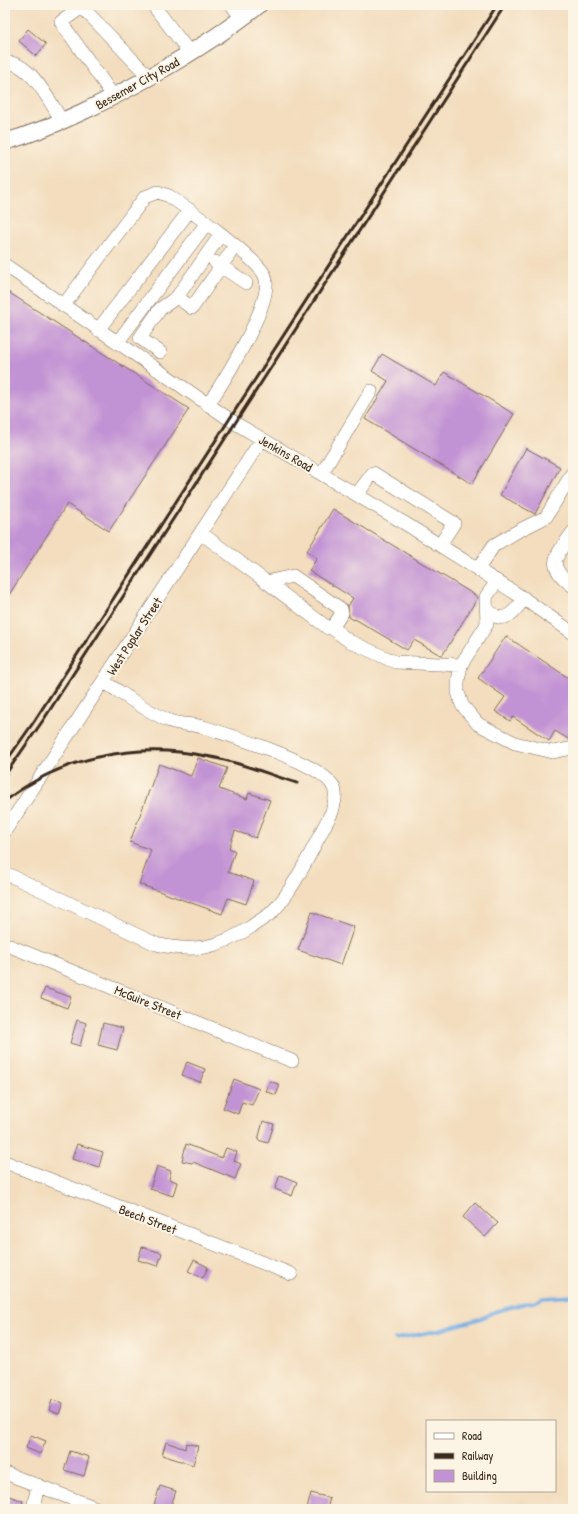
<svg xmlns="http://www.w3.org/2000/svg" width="578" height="1514" font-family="'Patrick Hand',sans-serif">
<rect width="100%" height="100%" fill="#fcf5e5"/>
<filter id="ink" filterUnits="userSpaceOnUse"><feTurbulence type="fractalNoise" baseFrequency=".025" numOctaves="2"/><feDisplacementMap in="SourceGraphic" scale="8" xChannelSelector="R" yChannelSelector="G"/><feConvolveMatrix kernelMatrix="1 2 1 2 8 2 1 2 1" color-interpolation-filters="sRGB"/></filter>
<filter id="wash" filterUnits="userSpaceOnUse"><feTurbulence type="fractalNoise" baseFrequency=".012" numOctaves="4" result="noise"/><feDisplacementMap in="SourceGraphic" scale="16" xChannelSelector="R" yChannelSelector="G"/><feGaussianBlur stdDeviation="0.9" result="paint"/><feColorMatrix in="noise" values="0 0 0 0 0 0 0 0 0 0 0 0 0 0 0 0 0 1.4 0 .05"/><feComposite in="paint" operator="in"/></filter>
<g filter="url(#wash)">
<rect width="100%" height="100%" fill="#f3ddbe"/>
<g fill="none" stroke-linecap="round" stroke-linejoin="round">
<path stroke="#74ade4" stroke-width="3.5" d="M395 1339 441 1330 482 1318 494 1312 527 1303 535 1302 543 1298 573 1296"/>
</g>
<g id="blocks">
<path fill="#c293d4" d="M28 29 46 44 36 56 19 41Z
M5 290 189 409 109 531 67 504 5 601Z
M382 354 436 386 444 372 514 414 472 484 365 419 388 381 372 371Z
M526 448 560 467 535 514 500 495Z
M333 509 478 597 442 656 414 640 407 650 355 619 354 620 349 617 348 606 353 598 309 571 317 558 307 551Z
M506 636 573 681V736L570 740 555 731 549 741 513 717 510 721 495 711 505 697 478 678Z
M198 758 227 768 219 789 247 799 249 793 270 800 256 838 235 831 229 848 235 851 228 872 254 881 246 904 228 898 222 914 139 884 151 850 130 842 159 764 191 776Z
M312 912 354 927 341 965 298 950Z
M45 988 71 997 67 1008 41 998Z
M77 1020 86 1023 80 1046 70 1043Z
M103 1023 123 1028 117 1050 98 1045Z
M187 1062 205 1069 200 1082 182 1075Z
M234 1079 259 1089 252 1105 242 1102 238 1114 223 1108Z
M270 1081 280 1085 276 1095 266 1091Z
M263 1121 274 1124 268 1143 258 1140Z
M77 1144 103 1152 99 1167 72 1159Z
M186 1144 222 1158 226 1148 237 1152 234 1161 241 1164 235 1179 193 1162 192 1163 182 1161Z
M157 1166 171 1171 169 1179 177 1182 173 1196 150 1189Z
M280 1175 297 1182 292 1196 275 1189Z
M475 1203 498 1223 485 1237 463 1217Z
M142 1247 162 1253 158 1266 138 1260Z
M194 1260 208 1267 203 1278 188 1271Z
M52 1400 63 1403 59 1414 49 1410Z
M31 1435 46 1441 40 1454 26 1448Z
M166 1442 185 1449 186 1443 198 1446 193 1465 162 1455Z
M70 1451 89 1457 84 1476 64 1470Z
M160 1486 176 1491 170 1509H153Z
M311 1493 330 1498 327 1509H307Z
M9 1496 23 1501 20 1509H5Z"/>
</g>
</g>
<g filter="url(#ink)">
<use href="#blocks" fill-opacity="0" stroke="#7b6956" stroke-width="1"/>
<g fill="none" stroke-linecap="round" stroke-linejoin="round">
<g stroke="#7b6956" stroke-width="14">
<path id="minor" d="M153 5 190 53
M232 5 242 19
M5 63C30 60 51 104 62 121
M114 97 61 22 82 7 149 77
M215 262 246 283
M5 265 235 423 406 524 520 596 573 633
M177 297 192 308 235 246
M63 306 145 197 158 192 169 196C187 208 258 259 265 276 275 301 223 382 208 405
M98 330 190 210
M117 343 206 224
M160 352 140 338 160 309 177 297 221 234
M322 473 371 391
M357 494 373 473 454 523 440 545
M573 532C556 556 544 565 573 586
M201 533 328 628H332L342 613 341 609 293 576 266 582
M478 569 494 545 518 531 546 517 573 472
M497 581 486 597 487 624 461 665 458 681V692L462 705 478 724 515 743 553 752 573 748
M487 609C490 611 494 616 498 617 509 620 519 606 524 598
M332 628 349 641 395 662 461 665
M5 831 262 439
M5 873 156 944C194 953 219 948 251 927 257 922 265 918 271 913 293 893 317 839 332 812 334 804 337 795 334 788 325 764 229 735 203 727 192 724 181 725 170 721 147 712 125 695 104 682
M5 944 292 1061
M5 1162 291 1274
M5 1473 99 1509
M33 1509 38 1485"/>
</g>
<g stroke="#7b6956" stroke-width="18">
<path id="major" d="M5 142C58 126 107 101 155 74 191 53 227 31 259 5"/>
</g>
<use href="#minor" stroke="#fff" stroke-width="13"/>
<use href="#major" stroke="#fff" stroke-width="16"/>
<path stroke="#3b2a1e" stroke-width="3" d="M5 763 33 723 497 5
M5 775 44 719 505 5
M5 801C63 756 135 742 206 756 237 761 267 774 297 783"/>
</g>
</g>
<g text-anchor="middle" stroke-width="4" stroke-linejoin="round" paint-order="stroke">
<g font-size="13" fill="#3b2a1e" stroke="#fcf5e5">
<text transform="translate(137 83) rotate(-29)" y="5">Bessemer City Road</text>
<text transform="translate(286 453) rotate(30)" y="5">Jenkins Road</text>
<text transform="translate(134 636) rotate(-57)" y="5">West Poplar Street</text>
<text transform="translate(148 1002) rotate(22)" y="5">McGuire Street</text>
<text transform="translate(148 1219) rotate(21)" y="5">Beech Street</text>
</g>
</g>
<rect width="578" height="1514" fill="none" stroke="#fcf5e5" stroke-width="20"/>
<rect x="426" y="1420" width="130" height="72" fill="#fcf5e5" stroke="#afa495"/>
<rect x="434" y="1433" width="20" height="6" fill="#ffffff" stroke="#afa495"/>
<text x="462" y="1440" font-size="12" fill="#3b2a1e">Road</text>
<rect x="434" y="1453" width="20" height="6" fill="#3b2a1e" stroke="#afa495"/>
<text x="462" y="1460" font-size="12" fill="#3b2a1e">Railway</text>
<rect x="434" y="1470" width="20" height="12" fill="#c293d4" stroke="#afa495"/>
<text x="462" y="1480" font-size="12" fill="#3b2a1e">Building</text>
</svg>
